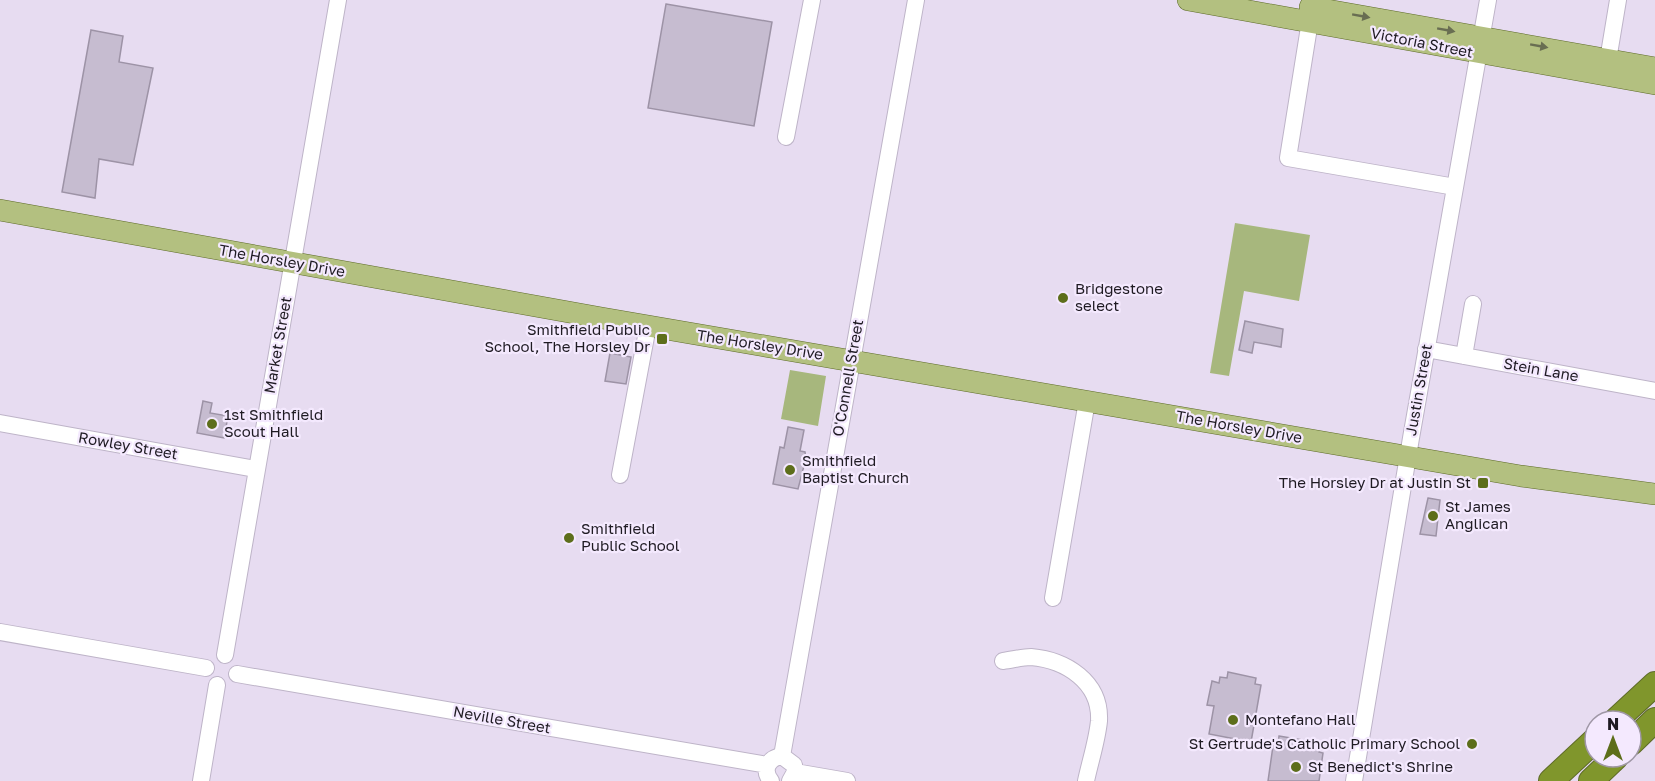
<svg xmlns="http://www.w3.org/2000/svg" width="1655" height="781" font-family="'Golos Text',sans-serif">
<rect width="100%" height="100%" fill="#e7dcf1"/>
<path fill="#a7b77d" d="M1235 223 1310 235 1299 301 1244 291 1229 376 1210 373Z
M790 370 826 376 818 426 781 419Z"/>
<path fill="#c6bcd0" stroke="#9d93a6" stroke-width="1.5" d="M666 4 772 22 754 126 648 108Z
M91 30 123 36 119 62 153 68 133 165 99 159 95 198 62 192Z
M1245 321 1283 329 1281 347 1254 342 1252 353 1239 350Z
M610 353 631 357 626 384 605 381Z
M203 401 212 403 210 413 228 416 224 438 197 433Z
M788 427 804 430 800 451 805 452 806 458 798 489 773 484 780 447 784 448Z
M1428 498 1440 500 1436 536 1420 534Z
M1228 672 1256 678 1255 684 1261 685 1251 742 1209 734 1214 706 1207 705 1212 681 1219 683 1220 677 1227 678Z
M1279 736 1321 743 1319 752 1323 753 1319 781H1268L1273 746H1278Z"/>
<g fill="none" stroke-linecap="round" stroke-linejoin="round">
<g stroke="#beb4c8" stroke-width="18">
<path id="minor" d="M1310 21 1288 158 1455 187
M1608 60 1618 0
M786 137 812 0
M1426 349 1655 391
M1464 356 1473 304
M0 423 255 469
M620 475 648 326
M1053 598 1087 401
M0 632 206 668
M225 655 338 0
M1003 661C1012 660 1022 657 1031 657 1066 660 1101 682 1099 721 1097 741 1090 762 1086 781
M237 674 767 765
M782 756 916 0
M795 772 847 781
M201 781 217 685
M771 781C762 770 768 758 782 756L794 765 795 772 790 781
M1354 781 1411 438 1488 0"/>
</g>
<g stroke="#5e6b29" stroke-width="22">
<path id="major" d="M1188 0 1655 84
M1310 7 1655 68
M0 210 602 318 1521 476 1655 494"/>
</g>
<g stroke="#5e6b29" stroke-width="26">
<path id="highway" d="M1615 721 1655 684
M1631 743 1655 720
M1551 781 1595 740
M1591 781 1616 757"/>
</g>
<use href="#minor" stroke="#fff" stroke-width="16"/>
<use href="#major" stroke="#b3c080" stroke-width="21"/>
<use href="#highway" stroke="#80962c" stroke-width="24"/>
</g>
<defs><path id="oneway-solid" d="M-6-.8H1V-3.2L6.5 0L1 3.2V.8H-6Z" transform="scale(1.5)"/></defs>
<g fill="#696e52">
<use href="#oneway-solid" transform="translate(1361 16) rotate(10)"/>
<use href="#oneway-solid" transform="translate(1446 30) rotate(10)"/>
<use href="#oneway-solid" transform="translate(1539 46) rotate(10)"/>
</g>
<g fill="#5d6e1b" stroke="#f4e9fe" stroke-width="2">
<circle cx="1063" cy="298" r="6"/>
<rect x="656" y="333" width="12" height="12" rx="3"/>
<circle cx="212" cy="424" r="6"/>
<circle cx="790" cy="470" r="6"/>
<rect x="1477" y="477" width="12" height="12" rx="3"/>
<circle cx="1433" cy="516" r="6"/>
<circle cx="569" cy="538" r="6"/>
<circle cx="1233" cy="720" r="6"/>
<circle cx="1472" cy="744" r="6"/>
<circle cx="1296" cy="767" r="6"/>
</g>
<g text-anchor="middle" stroke-width="4.5" stroke-linejoin="round" paint-order="stroke">
<g font-size="15" fill="#1f1b23" stroke="#f4e9fe">
<text transform="translate(1422 43) rotate(11)" y="5">Victoria Street</text>
<text transform="translate(282 261) rotate(10)" y="5">The Horsley Drive</text>
<text transform="translate(278 345) rotate(-80)" y="5">Market Street</text>
<text transform="translate(760 345) rotate(9)" y="5">The Horsley Drive</text>
<text transform="translate(1541 370) rotate(10)" y="5">Stein Lane</text>
<text transform="translate(848 378) rotate(-80)" y="5">O'Connell Street</text>
<text transform="translate(1419 390) rotate(-80)" y="5">Justin Street</text>
<text transform="translate(1239 427) rotate(10)" y="5">The Horsley Drive</text>
<text transform="translate(128 446) rotate(10)" y="5">Rowley Street</text>
<text transform="translate(502 720) rotate(10)" y="5">Neville Street</text>
</g>
<g font-size="15" fill="#1f1b23" stroke="#f4e9fe" text-anchor="start">
<text x="1075" y="294">Bridgestone<tspan x="1075" dy="17">select</tspan></text>
<text x="650" y="335" text-anchor="end">Smithfield Public<tspan x="650" dy="17">School, The Horsley Dr</tspan></text>
<text x="224" y="420">1st Smithfield<tspan x="224" dy="17">Scout Hall</tspan></text>
<text x="802" y="466">Smithfield<tspan x="802" dy="17">Baptist Church</tspan></text>
<text x="1471" y="488" text-anchor="end">The Horsley Dr at Justin St</text>
<text x="1445" y="512">St James<tspan x="1445" dy="17">Anglican</tspan></text>
<text x="581" y="534">Smithfield<tspan x="581" dy="17">Public School</tspan></text>
<text x="1245" y="725">Montefano Hall</text>
<text x="1460" y="749" text-anchor="end">St Gertrude's Catholic Primary School</text>
<text x="1308" y="772">St Benedict's Shrine</text>
</g>
</g>
<g transform="translate(1613 739)"><circle r="28" fill="#f4e9fe" stroke="#9f97a6" stroke-width="1.5"/>
<path d="M0-4.5L10 22L0 15L-10 22Z" fill="#5d6e1b"/>
<text y="-9" font-size="16" font-weight="bold" text-anchor="middle" fill="#1f1b23">N</text>
</g>
</svg>
